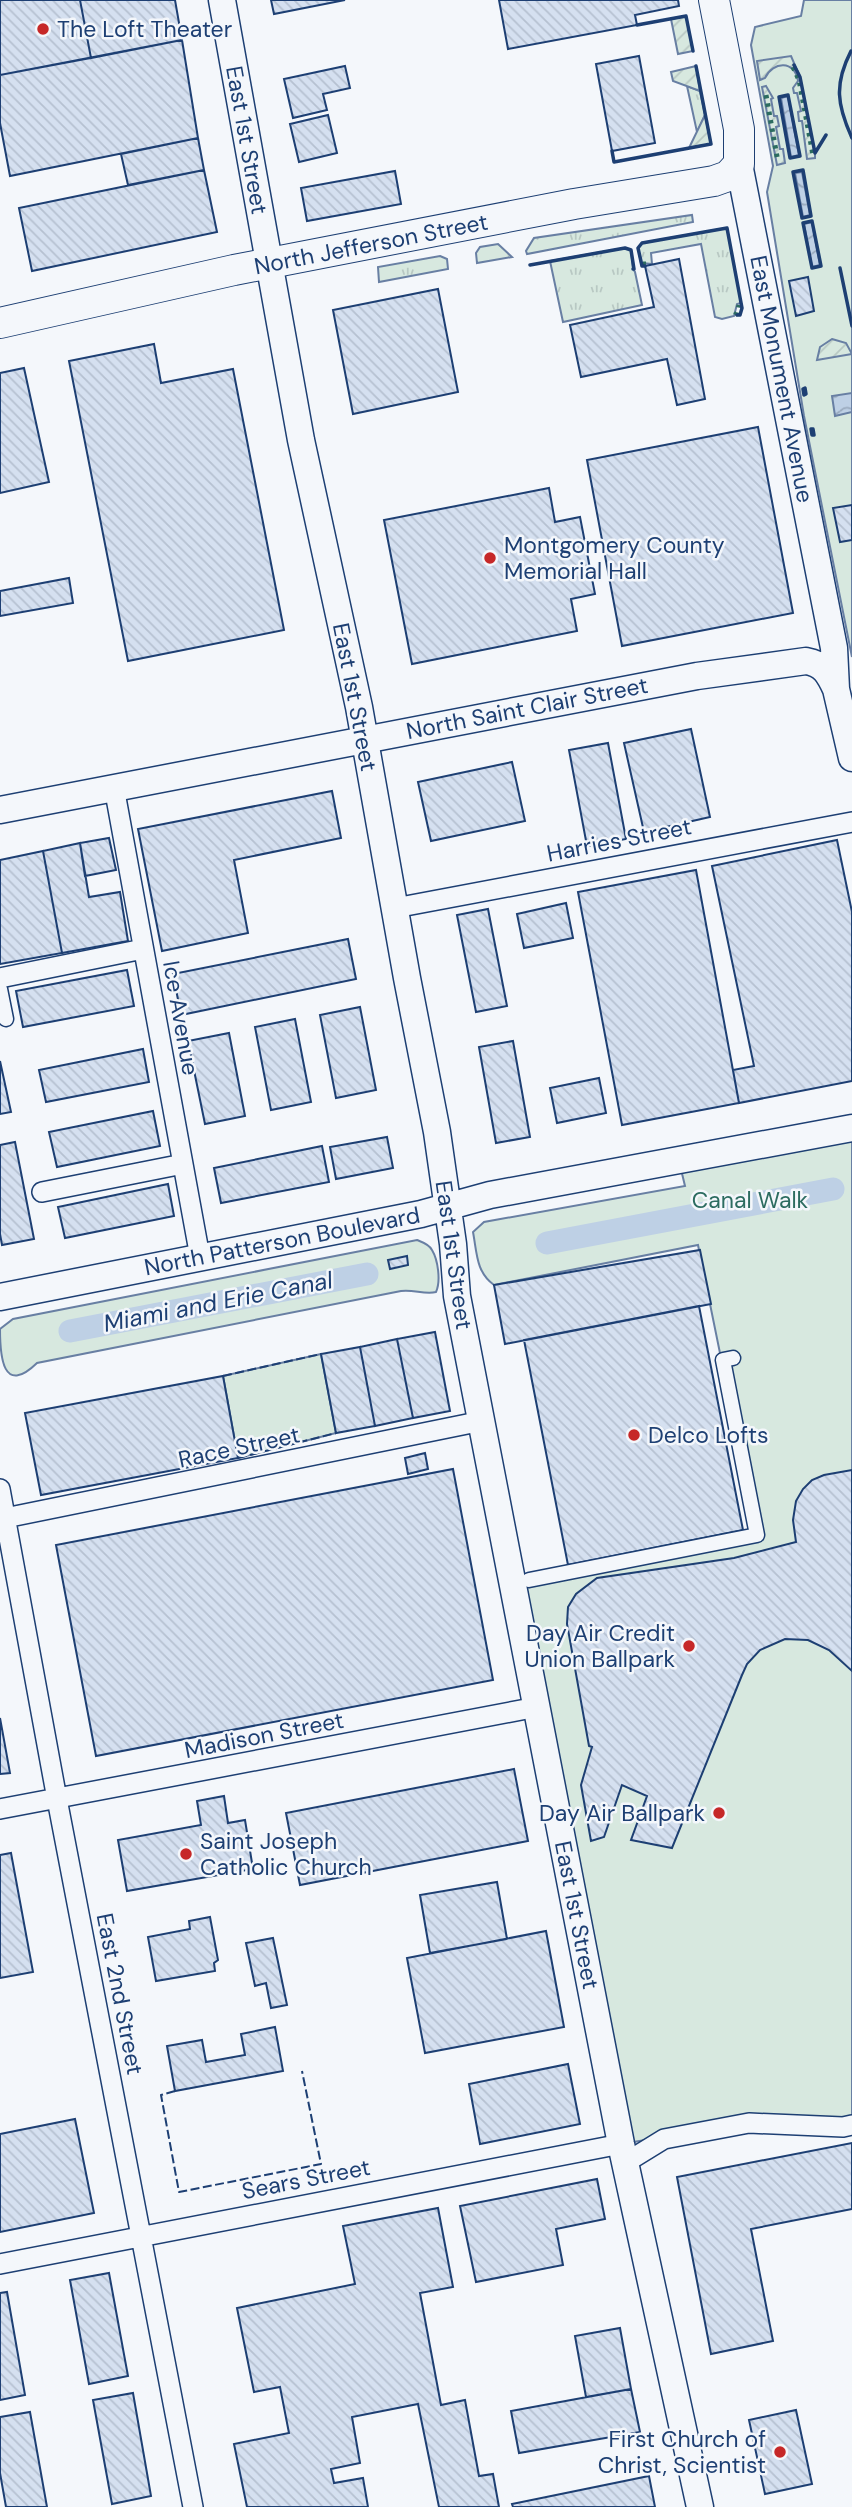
<svg xmlns="http://www.w3.org/2000/svg" width="852" height="2507" font-family="'DM Sans',sans-serif">
<defs>
<pattern id="grass-tufts" width="24" height="20" patternUnits="userSpaceOnUse" patternTransform="scale(1.75)"><rect width="24" height="20" fill="#d7e8df"/><path d="M3 7l-1-3M5 7V3M7 7l1-3M15 17l-1-3M17 17v-4M19 17l1-3" fill="none" stroke="#b8c8c3"/></pattern>
<pattern id="garden-furrows" width="10" height="10" patternUnits="userSpaceOnUse" patternTransform="scale(1.75)"><rect width="10" height="10" fill="#d7e8df"/><path d="M-1 1l2-2M0 10L10 0M9 11l2-2" fill="none" stroke="#b8c8c3"/></pattern>
<pattern id="water-waves" width="16" height="10" patternUnits="userSpaceOnUse" patternTransform="scale(1.75)"><rect width="16" height="10" fill="#bed0e5"/><path d="M0 5q4-4 8 0t8 0" fill="none" stroke="#9aaabe"/></pattern>
<pattern id="building-back-hatch" width="6" height="6" patternUnits="userSpaceOnUse" patternTransform="scale(1.75)"><rect width="6" height="6" fill="#d5e0f0"/><path d="M-1 5l2 2M0 0l6 6M5-1l2 2" fill="none" stroke="#b6c1d1"/></pattern>
</defs>
<rect width="100%" height="100%" fill="#f4f7fb"/>
<path fill="url(#grass-tufts)" stroke="#687fa3" stroke-width="2" d="M687 86 700 91 705 115 697 132Z
M692 215 693 222 527 254 526 251 534 238Z
M727 228 741 303 737 304 734 316 722 319 715 317 701 244 651 253 652 264 641 263 638 248 642 243Z
M498 244 512 257 477 263 476 253 480 247Z
M625 248 631 250 633 269 635 272 642 305 563 322 550 261Z
M440 256 447 259 448 269 379 282 378 267Z"/>
<path fill="#d7e8df" stroke="#687fa3" stroke-width="2" d="M804 0H852V657L804 416 767 192 773 166 751 45 755 27 801 16Z
M852 1126V2125L749 2123 621 2144 516 1586 757 1535 698 1245 494 1285C476 1272 477 1253 473 1232L484 1222 685 1186 679 1161Z
M417 1240C422 1242 429 1244 432 1250 438 1260 441 1281 436 1292 425 1295 413 1289 401 1291L37 1363C3 1396 0 1357 0 1329L13 1319Z
M321 1354 336 1433 238 1458 223 1376Z"/>
<path fill="url(#garden-furrows)" stroke="#687fa3" stroke-width="2" d="M686 16 693 51 678 54 671 19Z
M791 56 800 77 815 155V158L807 159 802 121H799L798 112 801 111 797 93H794L793 88 798 81C795 60 773 61 765 78L760 80 757 61Z
M696 66 700 91 673 81 671 72Z
M766 86 773 98 771 99 774 116H777L779 126 776 127 780 149H783L785 163 777 165 762 87Z
M705 115 711 144 689 148Z
M832 339 846 343 852 354 817 360 820 347Z"/>
<path fill="url(#water-waves)" stroke="#687fa3" stroke-width="2" d="M788 96 799 155 791 157 781 98Z
M802 172 810 215 803 217 795 173Z
M812 222 820 265 812 267 804 224Z
M852 393V412L835 416 832 396Z"/>
<g fill="none" stroke-linecap="round" stroke-linejoin="round">
<path stroke="#bed0e5" stroke-width="23" d="M547 1243 833 1189
M70 1331 367 1274"/>
</g>
<path fill="url(#building-back-hatch)" stroke="#1d3f73" stroke-width="2" d="M0 0H80L91 58 0 75Z
M80 0H175L182 40 91 58Z
M271 0H345L274 14Z
M499 0H678L679 6 635 15 637 25 508 49Z
M182 40 198 138 10 176 0 123V75Z
M639 56 655 143 612 151 596 64Z
M345 66 350 88 323 94 327 110 293 118 284 79Z
M328 115 337 153 299 162 290 124Z
M198 138 204 170 128 185 121 154Z
M204 170 217 232 32 271 19 208Z
M395 171 401 204 307 221 301 188Z
M679 259 705 399 677 405 667 359 581 377 570 325 654 307 645 266Z
M808 277 814 311 796 316 789 281Z
M438 289 458 392 353 414 333 310Z
M154 344 161 383 233 369 284 630 128 661 69 361Z
M24 368 49 482 0 493V373Z
M758 427 793 613 622 646 587 460Z
M549 488 555 522 580 517 595 594 571 599 577 631 412 664 384 520Z
M852 505V540L840 542 833 508Z
M69 578 73 603 0 616V591Z
M691 729 710 817 644 832 624 743Z
M608 743 626 839 587 846 569 750Z
M512 762 525 821 431 841 418 782Z
M332 791 341 838 234 860 248 933 162 951 138 829Z
M109 838 116 870 85 876 80 843Z
M837 840 852 912V1081L739 1103 733 1070 754 1066 712 866Z
M80 843 89 897 120 892 128 941 62 953 43 851Z
M43 851 62 953 0 964V860Z
M696 870 739 1103 622 1125 578 892Z
M566 903 573 938 524 948 517 914Z
M488 909 507 1006 476 1012 457 915Z
M348 939 356 979 181 1015 173 974Z
M127 970 134 1006 23 1027 16 991Z
M360 1007 376 1090 336 1098 320 1015Z
M295 1019 311 1102 271 1110 255 1027Z
M229 1033 245 1116 205 1124 188 1041Z
M513 1041 530 1137 496 1143 479 1047Z
M143 1049 149 1082 46 1102 39 1070Z
M0 1061 11 1112 0 1114Z
M599 1078 606 1113 557 1123 550 1088Z
M153 1111 160 1146 57 1167 49 1132Z
M387 1137 393 1168 336 1179 330 1147Z
M15 1142 34 1239 2 1245 0 1234V1145Z
M322 1146 329 1182 221 1203 214 1168Z
M168 1184 174 1216 65 1238 58 1207Z
M700 1250 711 1304 505 1344 494 1285Z
M407 1256 408 1265 390 1269 388 1260Z
M699 1306 743 1530 568 1565 524 1340Z
M435 1332 450 1411 413 1418 397 1339Z
M397 1339 413 1418 375 1426 360 1347Z
M360 1347 375 1426 336 1433 321 1354Z
M223 1376 238 1458 41 1495 25 1413Z
M425 1453 428 1469 408 1474 405 1458Z
M453 1469 493 1680 96 1756 56 1545Z
M852 1470V1671L829 1650 808 1640 785 1639 760 1650 747 1664 742 1675 672 1848 631 1840 647 1796 622 1785 604 1837 591 1841 581 1785 592 1747 589 1746 567 1624 568 1607 576 1594 597 1578 734 1558 796 1542 793 1520 796 1501 803 1489 812 1480 824 1475Z
M0 1718 10 1773 0 1774Z
M514 1769 528 1841 300 1885 286 1813Z
M224 1796 228 1823 245 1820 253 1869 127 1891 118 1840 201 1825 197 1801Z
M11 1853 33 1972 0 1978V1855Z
M497 1882 507 1939 430 1953 420 1895Z
M210 1917 218 1960 214 1963 215 1971 156 1981 148 1937 190 1929 189 1921Z
M546 1931 564 2027 425 2053 407 1958Z
M273 1938 287 2005 271 2008 266 1983 255 1986 246 1943Z
M275 2027 283 2071 175 2091 167 2046 202 2040 206 2062 245 2055 241 2034Z
M568 2064 580 2124 480 2144 469 2084Z
M75 2119 94 2213 0 2232V2134Z
M852 2143V2209L751 2229 773 2341 711 2354 677 2177Z
M597 2179 605 2219 556 2229 563 2265 476 2282 460 2206Z
M438 2208 453 2287 420 2293 441 2405 465 2400 479 2476 493 2474 499 2507H439L418 2404 352 2417 360 2463 331 2469 334 2483 363 2478 368 2507H247L234 2444 289 2433 280 2387 254 2392 237 2308 355 2284 343 2226Z
M109 2273 128 2376 89 2384 70 2280Z
M7 2292 25 2395 0 2400V2293Z
M620 2328 631 2389 586 2397 575 2336Z
M631 2389 640 2432 519 2453 511 2411Z
M133 2393 151 2496 112 2504 93 2400Z
M796 2410 812 2484 765 2494 749 2420Z
M30 2412 47 2507H6L0 2473V2417Z
M649 2476 655 2507H513L512 2504Z"/>
<g fill="none" stroke-linecap="round" stroke-linejoin="round">
<g stroke="#1d3f73" stroke-width="17">
<path id="pedestrian" d="M0 989 6 1019
M529 1580 757 1535 723 1360 733 1358"/>
</g>
<g stroke="#1d3f73" stroke-width="22">
<path id="minor" d="M114 787 200 1257
M395 908 852 822
M0 978 143 949
M42 1192 183 1164
M0 1489 57 1799 193 2507
M5 1518 482 1421
M0 1809 537 1707
M625 2163 664 2139 749 2123 843 2127 852 2125
M0 2264 621 2144"/>
</g>
<g stroke="#1d3f73" stroke-width="29">
<path id="secondary" d="M222 0 301 440 359 707 407 978 437 1132 453 1244 457 1296 621 2144 700 2507
M739 164 834 648 836 689 852 758
M0 810 697 676 806 661C824 664 829 674 836 689
M0 1297 421 1214 490 1195 852 1128"/>
</g>
<g stroke="#1d3f73" stroke-width="32">
<path id="primary" d="M0 323 234 270 574 204 714 181 728 176 739 164V129L714 0"/>
</g>
<use href="#pedestrian" stroke="#f4f7fb" stroke-width="14"/>
<use href="#minor" stroke="#f4f7fb" stroke-width="19"/>
<use href="#secondary" stroke="#f4f7fb" stroke-width="26"/>
<use href="#primary" stroke="#f4f7fb" stroke-width="30"/>
<path stroke="#2c6c60" stroke-width="5" stroke-dasharray="3.5 5" stroke-linecap="butt" d="M793 67 799 80 813 155
M766 95 778 162
M643 264H646
M735 315 737 313 739 305"/>
<path stroke="#1d3f73" stroke-width="2" stroke-dasharray="9 3.5" stroke-linecap="butt" d="M223 1376 321 1354
M238 1458 336 1433
M175 2091 161 2095 179 2192 321 2164 302 2071"/>
<path stroke="#1d3f73" stroke-width="3.5" d="M637 25 686 16 693 51
M851 51C834 84 837 105 852 138
M794 65 800 77 815 153 826 135
M788 95 800 156 790 158 779 97Z
M612 151 614 162 711 144 696 66
M803 170 811 216 802 218 793 172Z
M812 221 821 266 812 268 803 223Z
M530 265 625 248 631 250 634 269H633
M645 266H642L638 248 642 243 727 228 742 308 740 315H737
M840 268 852 326
M805 388 806 394 804 395 803 389Z
M811 429H813L814 435H812Z"/>
</g>
<g fill="#c62828" stroke="#f4f7fb" stroke-width="2.5">
<circle cx="43" cy="29" r="7"/>
<circle cx="490" cy="558" r="7"/>
<circle cx="634" cy="1435" r="7"/>
<circle cx="689" cy="1646" r="7"/>
<circle cx="719" cy="1813" r="7"/>
<circle cx="186" cy="1854" r="7"/>
<circle cx="780" cy="2452" r="7"/>
</g>
<g text-anchor="middle" stroke-width="5" stroke-linejoin="round" paint-order="stroke">
<g font-size="23" fill="#1d3f73" stroke="#f4f7fb" text-anchor="start">
<text x="57" y="37">The Loft Theater</text>
<text x="504" y="553">Montgomery County<tspan x="504" dy="26">Memorial Hall</tspan></text>
<text x="648" y="1443">Delco Lofts</text>
<text x="675" y="1641" text-anchor="end">Day Air Credit<tspan x="675" dy="26">Union Ballpark</tspan></text>
<text x="705" y="1821" text-anchor="end">Day Air Ballpark</text>
<text x="200" y="1849">Saint Joseph<tspan x="200" dy="26">Catholic Church</tspan></text>
<text x="766" y="2447" text-anchor="end">First Church of<tspan x="766" dy="26">Christ, Scientist</tspan></text>
</g>
<g font-size="23" fill="#1d3f73" stroke="#f4f7fb">
<text transform="translate(247 140) rotate(80)" y="8">East 1st Street</text>
<text transform="translate(371 244) rotate(-11)" y="8">North Jefferson Street</text>
<text transform="translate(782 379) rotate(79)" y="8">East Monument Avenue</text>
<text transform="translate(355 697) rotate(79)" y="8">East 1st Street</text>
<text transform="translate(527 708) rotate(-11)" y="8">North Saint Clair Street</text>
<text transform="translate(619 840) rotate(-11)" y="8">Harries Street</text>
<text transform="translate(181 1018) rotate(80)" y="8">Ice Avenue</text>
<text transform="translate(282 1241) rotate(-11)" y="8">North Patterson Boulevard</text>
<text transform="translate(454 1255) rotate(82)" y="8">East 1st Street</text>
<text transform="translate(239 1447) rotate(-12)" y="8">Race Street</text>
<text transform="translate(264 1735) rotate(-11)" y="8">Madison Street</text>
<text transform="translate(577 1915) rotate(79)" y="8">East 1st Street</text>
<text transform="translate(120 1994) rotate(79)" y="8">East 2nd Street</text>
<text transform="translate(306 2179) rotate(-11)" y="8">Sears Street</text>
</g>
<g font-size="23" fill="#2c6c60" stroke="#f4f7fb">
<text x="750" y="1208">Canal Walk</text>
</g>
<g font-size="24" font-style="italic" fill="#1d3f73" stroke="#f4f7fb">
<text transform="translate(218 1302) rotate(-11)" y="8">Miami and Erie Canal</text>
</g>
</g>
</svg>
